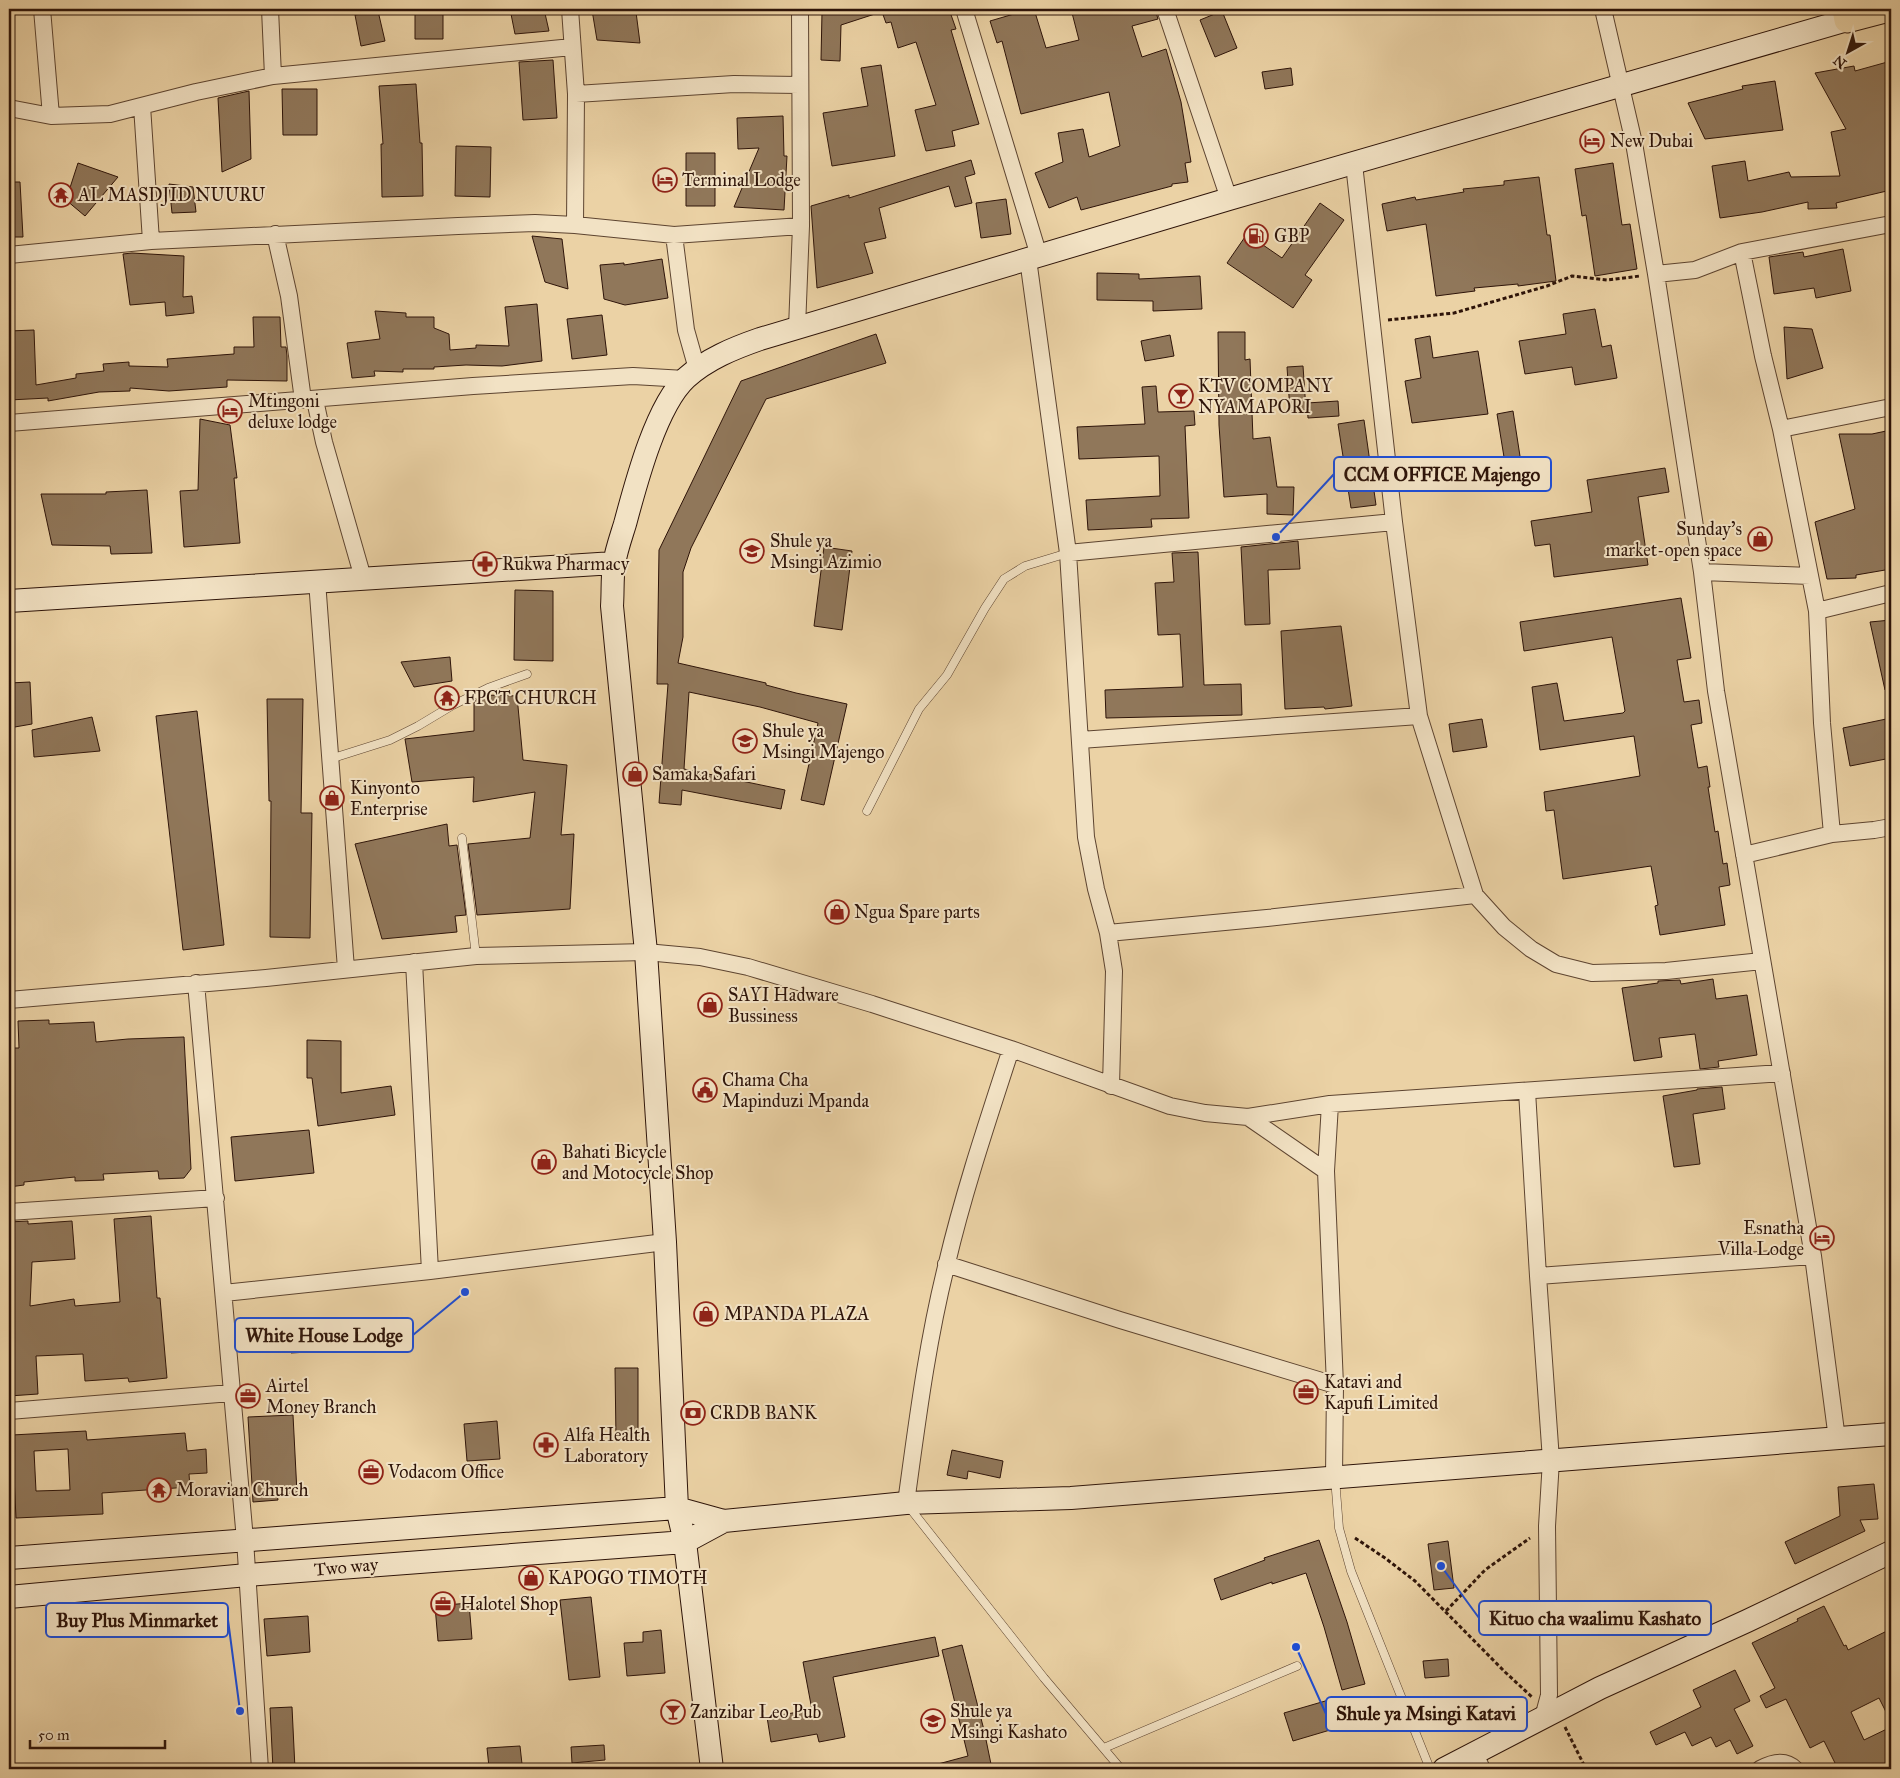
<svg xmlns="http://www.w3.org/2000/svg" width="1900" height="1778" font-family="'IM FELL Great Primer',serif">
<rect width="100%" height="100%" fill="#ebd2a5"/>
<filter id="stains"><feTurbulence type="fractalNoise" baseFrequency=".004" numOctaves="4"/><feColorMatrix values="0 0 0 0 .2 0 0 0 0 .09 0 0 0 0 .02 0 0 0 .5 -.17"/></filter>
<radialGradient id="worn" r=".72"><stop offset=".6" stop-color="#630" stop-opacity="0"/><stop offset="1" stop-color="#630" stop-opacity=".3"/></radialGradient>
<path fill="#90775a" stroke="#2e1409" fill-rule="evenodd" d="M415 9H443V39H415Z
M510 9H544L549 31 515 34Z
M832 9H881V12L841 25 840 61 821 60 822 12Z
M881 9H949L956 29 951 30 979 124 952 131 955 146 926 151 915 110 936 105 916 42 898 48 891 22 886 23Z
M1031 9H1034L1046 48 1079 40 1071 9H1155L1158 19 1132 26 1142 57 1166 49 1181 102 1191 162 1185 163 1188 182 1172 184V186L1081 210 1077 197 1049 208 1035 173 1063 162 1058 133 1083 129 1089 157 1120 146 1109 92 1021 114 1002 41 997 43 990 21Z
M592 10 636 12 640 43 597 40Z
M378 11 385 41 361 46 355 15Z
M1222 11 1237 48 1215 57 1200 20Z
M553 60 557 118 523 120 519 62Z
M1891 61V190L1836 203 1837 208 1808 209V202L1762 212 1720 218 1712 166 1745 161 1748 181 1789 172 1791 177 1840 176 1831 132 1846 129 1815 73 1854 66 1855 71Z
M881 65 895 156 832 166 823 113 868 106 861 68Z
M1291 68 1293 85 1265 89 1262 72Z
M1775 81 1783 130 1705 139 1688 103 1743 89 1742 86Z
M416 84 420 143H422L423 196 382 197 381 144H383L379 86Z
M282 89H317V135H283Z
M249 91 251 159 222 172 218 98Z
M783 116 784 156H787L784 210 734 207 759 148 738 149 737 118Z
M456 146 491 147 490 197 455 196Z
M686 153H715V206H686Z
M971 160 975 174 965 177 972 203 955 207 949 186 879 208 886 238 864 243 873 273 817 288 811 206 849 195V198Z
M78 163 118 177 85 216 66 200Z
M1613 163 1622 225 1630 224 1637 269 1595 276 1586 215 1582 216 1575 169Z
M1539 177 1547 235H1550L1556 281 1518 286V284L1474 288 1475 291 1436 296 1426 224 1387 231 1382 204 1415 197 1416 200 1464 192 1463 189 1504 185V181Z
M9 182H20L23 237H9Z
M169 184 193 187 196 212 172 213Z
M1006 199 1011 234 981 238 976 203Z
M1320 203 1344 220 1305 275 1312 280 1293 308 1227 263 1247 234 1282 258Z
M532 236 562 239 568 289 545 282Z
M1843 249 1851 291 1816 298 1814 288 1774 294 1769 257 1803 252 1804 257Z
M132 253 184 256 183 297 192 296 194 313 166 316 165 302 130 305 123 254Z
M662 259 668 298 625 305 604 299 600 265 624 263V265Z
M1097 273 1139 274V279L1200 276 1202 309 1153 311V301L1097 300Z
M537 304 542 361 502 366 466 365 434 367V369H403V372L374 371 375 376 352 378 347 343 380 339 375 311 406 313V317H434V328L449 334 450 350 476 348V345L509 346 505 307Z
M1595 309 1602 347 1611 345 1617 378 1575 385 1572 367 1525 374 1519 341 1566 334 1563 314Z
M602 315 607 355 572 359 567 319Z
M253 317H280L281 347H286L287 356V381L227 380V387L169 391 130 388V391L99 392 48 401V398L9 400V331L34 330 36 385 76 378V374L104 371 103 364 129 362V366L168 367 167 359 234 354V347H254Z
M1784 327 1812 329 1823 368 1787 379Z
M1218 332H1245V360L1250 359 1253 439 1270 437 1277 487H1294L1293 515 1267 514V494L1224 497 1219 425Z
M876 334 886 363 766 399 691 548 683 572V637L678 663 766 683V685L796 693 847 704 824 805 801 800 818 723 760 707 689 692 684 769 785 790 781 809 682 790 681 805 659 803 668 684H657L659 550 741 381Z
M1170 335 1174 356 1145 361 1141 341Z
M1430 336 1433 358 1478 351 1488 414 1412 423 1405 381 1421 378 1415 339Z
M1303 366 1306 410 1290 411 1287 367Z
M1156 386 1158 412 1194 411 1195 425 1185 426 1189 518 1151 519 1152 527 1088 530 1086 500 1160 496 1159 456 1079 459 1077 427 1145 424 1142 387Z
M1338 401 1339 416 1308 418 1307 403Z
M1513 411 1524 482 1500 486 1496 458 1504 457 1497 414Z
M200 419 230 425 237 478H234L240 543 184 547 180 491 198 490Z
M1364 420 1376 505 1351 508 1338 424Z
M1891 430V569L1856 575V578L1827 579 1815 522 1855 509 1839 434H1872Z
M1665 468 1669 492 1638 497 1648 565 1554 577 1550 544 1535 546 1531 521 1592 512 1587 480Z
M147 490 152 553 111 554 110 546 52 545 41 494H106V492Z
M1298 541 1300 569 1268 570 1270 624 1245 625 1241 547Z
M824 547 852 551 842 630 814 626Z
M1198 552 1204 685 1241 684 1242 715 1106 718 1105 690 1183 687 1180 634 1158 635 1155 583 1174 582 1172 553Z
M515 590 553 591V661L514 660Z
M1681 598 1691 658 1677 660 1684 702 1699 700 1702 723 1691 725 1698 768 1707 766 1710 787H1708L1715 832 1718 831 1723 864 1727 863 1730 885 1719 887 1725 925 1660 935 1655 906 1658 905 1651 866 1563 879 1554 810 1546 811 1544 792 1640 776 1634 736 1540 750 1532 687 1557 683 1564 721 1623 713 1625 711 1612 637 1524 651 1520 622Z
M1891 620V689L1885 690 1870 622Z
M1341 626 1352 706 1325 709 1324 707 1285 709 1281 631Z
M450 657 452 681 414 687 401 662Z
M30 682 32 724 9 728V683Z
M486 695 517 696 523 760 567 765 561 835 574 834 570 909 477 915 468 844 530 838 535 792 473 802 474 777 412 782 405 739 474 731V701Z
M267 699H303L301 813H312L310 938 270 937 271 801H269Z
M197 711 224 945 183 950 156 716Z
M92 717 100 751 34 757 32 730Z
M1891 718V758L1850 766 1843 728Z
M1482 719 1487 747 1453 752 1449 724Z
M447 824 449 846 457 845 466 915 455 916 457 932 382 939 355 844Z
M1713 979 1716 999 1747 995 1757 1055 1718 1061 1719 1067 1700 1069 1695 1034 1659 1038 1662 1057 1634 1061 1622 988 1658 983V981L1680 980 1681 984Z
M49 1020V1024L94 1022 96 1042 128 1039 184 1037 191 1169 184 1178 159 1179 158 1171 103 1174 104 1180 75 1181V1177L24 1182V1185L9 1187V1048H19L18 1021Z
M307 1040 341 1041V1093L391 1086 395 1115 318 1126 312 1078H307Z
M1722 1087 1725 1109 1693 1114 1700 1164 1674 1167 1663 1096 1697 1090V1089Z
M309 1130 314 1173 235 1181 231 1137Z
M151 1216 157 1298H160L167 1378 129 1382 128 1378 85 1381 83 1354 36 1356 38 1394 9 1396V1222L28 1221V1224L72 1221 75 1259 32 1262 30 1306 74 1299 75 1306 120 1302 114 1219Z
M324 1324 325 1351 291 1353 290 1325Z
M615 1368H638V1438H616Z
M293 1415 297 1493 277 1494 278 1500 253 1502 248 1417Z
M497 1421 500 1459 467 1461 464 1424Z
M86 1431 87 1440 185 1433 187 1451 206 1449 207 1473 189 1474 190 1487 102 1493 103 1514 16 1518 12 1435ZM68 1449 70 1490 36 1491 34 1451Z
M952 1450 1003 1461 1000 1478 968 1471 967 1479 947 1475Z
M1874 1484 1878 1519 1860 1520 1865 1531 1795 1564 1785 1542 1840 1516 1838 1487Z
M1319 1540 1347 1622 1365 1684 1342 1690 1324 1627 1306 1573 1272 1584V1582L1221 1600 1214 1579 1265 1560 1264 1558Z
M1448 1541 1454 1588 1434 1590 1428 1544Z
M591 1597 600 1677 569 1680 560 1600Z
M469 1603 472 1639 438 1641 435 1606Z
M1824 1606 1844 1646 1846 1645 1848 1650 1891 1629V1722L1879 1698 1851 1712 1864 1740 1891 1727V1769H1838L1824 1741 1810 1748 1786 1699 1766 1708 1760 1696 1775 1688 1752 1643 1798 1621 1797 1619Z
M308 1616 310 1652 267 1656 264 1619Z
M661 1630 665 1673 627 1676 624 1643 643 1642V1632Z
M935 1637 939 1656 833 1677 845 1737 819 1742 817 1734 771 1742 767 1717 812 1710 803 1662Z
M962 1645 984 1730 992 1769H939L938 1764 968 1756 942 1650Z
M1448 1659 1449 1676 1425 1678 1423 1661Z
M1735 1670 1750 1701 1734 1709 1753 1746 1737 1754 1730 1740 1716 1747 1711 1737 1692 1746 1685 1732 1656 1745 1650 1732 1701 1707 1693 1690Z
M1339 1697 1347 1725 1293 1741 1284 1713Z
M292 1707 295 1769H273L270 1708Z
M604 1745 605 1760 572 1763 571 1747Z
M520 1746 522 1764 489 1767 487 1748Z"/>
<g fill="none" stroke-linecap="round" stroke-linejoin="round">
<g stroke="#5d4430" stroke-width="9">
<path id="lane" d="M330 759 390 740 418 726 453 705 488 688 527 674
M867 811 919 709 947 675 985 608 1004 579 1025 566 1068 553
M462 838 476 956
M1335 1478 1339 1528 1351 1571 1430 1769
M909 1507 1044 1678 1121 1769
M1104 1748 1297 1666"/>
</g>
<g stroke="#5d4430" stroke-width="18">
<path id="street" d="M42 9 51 116
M270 9 273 76
M570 9 576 94 575 225
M964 9 1039 256
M1165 9 1229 199
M1603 9 1634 143 1656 274 1702 572 1716 691 1813 1256 1837 1439
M576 94 734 84 800 85
M142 106 151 241
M9 108 51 116 110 114 196 92 273 76 572 47
M1354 164 1394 522 1419 716 1475 895 1504 927 1531 949 1556 964 1592 973 1666 971 1762 961
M275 234 289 296 303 400
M674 235 686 330 697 369
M1742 252 1763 356 1781 429 1817 611 1822 723 1832 834
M9 255 151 241 458 226 535 223 575 225 674 235 801 226
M1028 259 1068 553 1086 837 1096 889 1108 933 1114 971 1111 1086
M1656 274 1695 270 1742 252 1891 224
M797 328 801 226 800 9
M315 400 324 442 363 578
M9 423 473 386 633 376 685 379
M1781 429 1891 407
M1068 553 1394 522
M1702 572 1810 576
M317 581 346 969
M1817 611 1891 593
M1080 740 1419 716
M1744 855 1832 834 1874 830 1891 827
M1108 933 1267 918 1475 895
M414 962 430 1271
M196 983 245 1540 260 1769
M9 1000 266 978 476 956 646 952 700 957 748 967 872 1004 1011 1049 1170 1106 1205 1113 1248 1117 1330 1104 1782 1073
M1527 1091 1538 1276 1551 1460 1547 1526 1549 1695 1545 1710
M1330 1104 1326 1171 1335 1385 1334 1476
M1248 1117 1326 1171
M9 1212 216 1198
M946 1264 1120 1320 1335 1385
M1538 1276 1813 1256
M224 1293 430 1271 665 1242
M9 1411 231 1393
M906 1503C917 1423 927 1342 947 1263 964 1191 988 1120 1011 1049
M1474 1752 1482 1769
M1760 1769C1771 1763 1785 1759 1795 1769"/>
</g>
<g stroke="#2e1409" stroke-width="24">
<path id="secondary" d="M9 601 614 563
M9 1558 677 1508 724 1521 906 1503 1071 1498 1891 1434
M9 1597 247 1575 685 1542 724 1521
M712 1769 685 1542 677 1508 665 1242 646 952 612 606C613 592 612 578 614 564 616 551 621 537 625 524 636 483 656 406 686 378 707 359 734 348 760 339L1229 199 1847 20
M1444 1769 1600 1688 1747 1621 1891 1552"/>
</g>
<g stroke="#2e1409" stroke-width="27">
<path id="primary" d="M1845 9 1847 20 1889 9"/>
</g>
<path stroke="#2e1409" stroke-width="3" stroke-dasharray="4 2.5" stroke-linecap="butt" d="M1388 320 1454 313 1547 286 1572 276 1607 280 1640 276
M1355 1538 1385 1558 1415 1581 1505 1672 1532 1697
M1446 1611 1485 1570 1530 1538
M1565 1727 1586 1769"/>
<use href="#lane" stroke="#f2e2c4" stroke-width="8"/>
<use href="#street" stroke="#f2e2c4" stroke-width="16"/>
<use href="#secondary" stroke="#f2e2c4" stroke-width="22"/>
<use href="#primary" stroke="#ebd2a5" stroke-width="25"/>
</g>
<defs>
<g id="hotel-ring" transform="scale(1.25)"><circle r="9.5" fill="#f2e2c4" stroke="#8f2418" stroke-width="1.5"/><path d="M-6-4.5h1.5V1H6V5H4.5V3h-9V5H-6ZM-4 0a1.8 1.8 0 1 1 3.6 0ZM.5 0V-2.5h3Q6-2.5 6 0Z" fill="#8f2418"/></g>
<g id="temple-ring" transform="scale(1.25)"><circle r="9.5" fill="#f2e2c4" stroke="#8f2418" stroke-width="1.5"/><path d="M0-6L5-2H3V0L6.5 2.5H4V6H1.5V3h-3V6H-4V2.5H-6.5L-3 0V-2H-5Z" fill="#8f2418"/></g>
<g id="fuel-ring" transform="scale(1.25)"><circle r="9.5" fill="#f2e2c4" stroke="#8f2418" stroke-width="1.5"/><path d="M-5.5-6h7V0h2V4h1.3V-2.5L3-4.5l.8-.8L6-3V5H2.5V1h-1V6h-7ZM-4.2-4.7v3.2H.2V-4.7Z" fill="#8f2418"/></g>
<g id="bar-ring" transform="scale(1.25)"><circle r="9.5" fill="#f2e2c4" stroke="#8f2418" stroke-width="1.5"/><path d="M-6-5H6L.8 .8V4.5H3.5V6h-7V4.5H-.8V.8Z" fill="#8f2418"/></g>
<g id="shop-ring" transform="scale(1.25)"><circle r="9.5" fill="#f2e2c4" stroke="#8f2418" stroke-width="1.5"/><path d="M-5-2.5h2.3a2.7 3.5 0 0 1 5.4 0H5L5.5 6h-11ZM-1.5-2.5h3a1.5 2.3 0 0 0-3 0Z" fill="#8f2418"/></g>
<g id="school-ring" transform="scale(1.25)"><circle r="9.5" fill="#f2e2c4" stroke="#8f2418" stroke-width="1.5"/><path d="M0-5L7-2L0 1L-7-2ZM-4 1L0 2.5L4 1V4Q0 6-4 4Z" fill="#8f2418"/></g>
<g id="pharmacy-ring" transform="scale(1.25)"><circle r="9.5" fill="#f2e2c4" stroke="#8f2418" stroke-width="1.5"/><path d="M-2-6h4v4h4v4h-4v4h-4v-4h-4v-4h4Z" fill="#8f2418"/></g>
<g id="civic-ring" transform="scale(1.25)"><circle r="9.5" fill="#f2e2c4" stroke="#8f2418" stroke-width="1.5"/><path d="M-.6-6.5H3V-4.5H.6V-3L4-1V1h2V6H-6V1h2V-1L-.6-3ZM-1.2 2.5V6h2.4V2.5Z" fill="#8f2418"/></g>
<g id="office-ring" transform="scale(1.25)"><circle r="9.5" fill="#f2e2c4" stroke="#8f2418" stroke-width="1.5"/><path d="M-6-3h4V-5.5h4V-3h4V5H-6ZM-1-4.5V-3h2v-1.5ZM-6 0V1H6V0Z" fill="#8f2418"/></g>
<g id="bank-ring" transform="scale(1.25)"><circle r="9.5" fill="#f2e2c4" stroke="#8f2418" stroke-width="1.5"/><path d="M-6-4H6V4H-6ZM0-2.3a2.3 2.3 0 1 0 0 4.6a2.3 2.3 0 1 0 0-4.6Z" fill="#8f2418"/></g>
</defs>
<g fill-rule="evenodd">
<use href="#hotel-ring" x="1592" y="141"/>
<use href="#hotel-ring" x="665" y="180"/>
<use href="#temple-ring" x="61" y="195"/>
<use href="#fuel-ring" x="1256" y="236"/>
<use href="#bar-ring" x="1181" y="396"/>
<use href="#hotel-ring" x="230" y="411"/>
<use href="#shop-ring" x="1760" y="539"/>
<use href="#school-ring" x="752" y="551"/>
<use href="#pharmacy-ring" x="485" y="564"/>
<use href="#temple-ring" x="447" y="698"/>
<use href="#school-ring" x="745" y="741"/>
<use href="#shop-ring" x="635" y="774"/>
<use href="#shop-ring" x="332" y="798"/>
<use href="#shop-ring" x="837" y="912"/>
<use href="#shop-ring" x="710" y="1005"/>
<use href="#civic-ring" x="705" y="1090"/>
<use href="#shop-ring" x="544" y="1162"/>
<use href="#hotel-ring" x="1822" y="1238"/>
<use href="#shop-ring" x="706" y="1314"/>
<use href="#office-ring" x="1306" y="1392"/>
<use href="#office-ring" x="248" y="1396"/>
<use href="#bank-ring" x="693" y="1413"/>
<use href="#pharmacy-ring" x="546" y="1445"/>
<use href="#office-ring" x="371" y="1472"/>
<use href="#temple-ring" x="159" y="1490"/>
<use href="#shop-ring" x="531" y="1578"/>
<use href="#office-ring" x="443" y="1604"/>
<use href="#bar-ring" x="673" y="1712"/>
<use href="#school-ring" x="933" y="1721"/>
</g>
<g text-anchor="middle" stroke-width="4" stroke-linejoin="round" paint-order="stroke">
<g font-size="18" fill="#2e1409" stroke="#f2e2c4" text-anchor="start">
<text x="1610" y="147">New Dubai</text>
<text x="682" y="186">Terminal Lodge</text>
<text x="78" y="201">AL MASDJID NUURU</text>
<text x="1274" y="242">GBP</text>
<text x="1198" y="392">KTV COMPANY<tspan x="1198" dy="21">NYAMAPORI</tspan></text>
<text x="248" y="407">Mtingoni<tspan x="248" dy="21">deluxe lodge</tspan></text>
<text x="1742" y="535" text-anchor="end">Sunday's<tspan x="1742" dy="21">market-open space</tspan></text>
<text x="770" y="547">Shule ya<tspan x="770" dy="21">Msingi Azimio</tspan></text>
<text x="502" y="570">Rukwa Pharmacy</text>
<text x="464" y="704">FPCT CHURCH</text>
<text x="762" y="737">Shule ya<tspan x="762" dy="21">Msingi Majengo</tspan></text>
<text x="652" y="780">Samaka Safari</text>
<text x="350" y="794">Kinyonto<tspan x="350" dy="21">Enterprise</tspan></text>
<text x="854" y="918">Ngua Spare parts</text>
<text x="728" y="1001">SAYI Hadware<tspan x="728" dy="21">Bussiness</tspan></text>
<text x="722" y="1086">Chama Cha<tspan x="722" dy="21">Mapinduzi Mpanda</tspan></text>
<text x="562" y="1158">Bahati Bicycle<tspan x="562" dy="21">and Motocycle Shop</tspan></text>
<text x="1804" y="1234" text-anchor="end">Esnatha<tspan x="1804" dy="21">Villa Lodge</tspan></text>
<text x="724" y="1320">MPANDA PLAZA</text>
<text x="1324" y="1388">Katavi and<tspan x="1324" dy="21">Kapufi Limited</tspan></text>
<text x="266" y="1392">Airtel<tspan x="266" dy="21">Money Branch</tspan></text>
<text x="710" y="1419">CRDB BANK</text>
<text x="564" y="1441">Alfa Health<tspan x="564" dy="21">Laboratory</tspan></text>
<text x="388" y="1478">Vodacom Office</text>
<text x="176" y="1496">Moravian Church</text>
<text x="548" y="1584">KAPOGO TIMOTH</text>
<text x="460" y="1610">Halotel Shop</text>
<text x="950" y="1717">Shule ya<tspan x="950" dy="21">Msingi Kashato</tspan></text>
<text x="690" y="1718">Zanzibar Leo Pub</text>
</g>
<g font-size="18" fill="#2e1409" stroke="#f2e2c4">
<text transform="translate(346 1567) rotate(-5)" y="6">Two way</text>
</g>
</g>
<path fill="none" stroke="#1d4ed8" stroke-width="2" d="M1276 537L1334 474M465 1292L413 1335M1441 1566L1479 1618M240 1711L228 1620M1296 1647L1326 1714"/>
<g fill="#1d4ed8" stroke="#f2e2c4" stroke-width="2">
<circle cx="1276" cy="537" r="5"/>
<circle cx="465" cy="1292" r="5"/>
<circle cx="1441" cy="1566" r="5"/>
<circle cx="240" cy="1711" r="5"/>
<circle cx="1296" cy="1647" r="5"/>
</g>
<g fill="#f2e2c4" stroke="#1d4ed8" stroke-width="2">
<rect x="1334" y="457" width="217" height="34" rx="5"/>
<rect x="235" y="1318" width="178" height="34" rx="5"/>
<rect x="1479" y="1601" width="232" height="34" rx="5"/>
<rect x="46" y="1603" width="182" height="34" rx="5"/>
<rect x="1326" y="1697" width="201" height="34" rx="5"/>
</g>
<g font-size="19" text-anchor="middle" font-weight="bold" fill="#2e1409">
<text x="1442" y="481">CCM OFFICE Majengo</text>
<text x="324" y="1342">White House Lodge</text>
<text x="1595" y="1625">Kituo cha waalimu Kashato</text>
<text x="137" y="1627">Buy Plus Minmarket</text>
<text x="1426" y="1720">Shule ya Msingi Katavi</text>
</g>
<rect width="1900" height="1778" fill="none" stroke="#ebd2a5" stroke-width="30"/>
<rect x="10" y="10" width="1880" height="1758" fill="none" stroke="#2e1409" stroke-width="2.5"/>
<rect x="15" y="15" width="1870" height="1748" fill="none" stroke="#2e1409"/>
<g transform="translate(1848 52) rotate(219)" stroke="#f2e2c4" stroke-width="4" paint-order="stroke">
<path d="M0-4L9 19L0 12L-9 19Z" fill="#2e1409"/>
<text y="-8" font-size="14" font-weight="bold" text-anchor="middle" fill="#2e1409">N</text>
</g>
<path d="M30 1740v8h135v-8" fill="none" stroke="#2e1409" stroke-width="2.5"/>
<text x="38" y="1740" font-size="15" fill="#2e1409" stroke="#f2e2c4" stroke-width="4" paint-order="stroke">50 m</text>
<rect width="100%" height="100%" filter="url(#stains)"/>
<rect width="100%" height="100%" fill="url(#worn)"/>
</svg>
